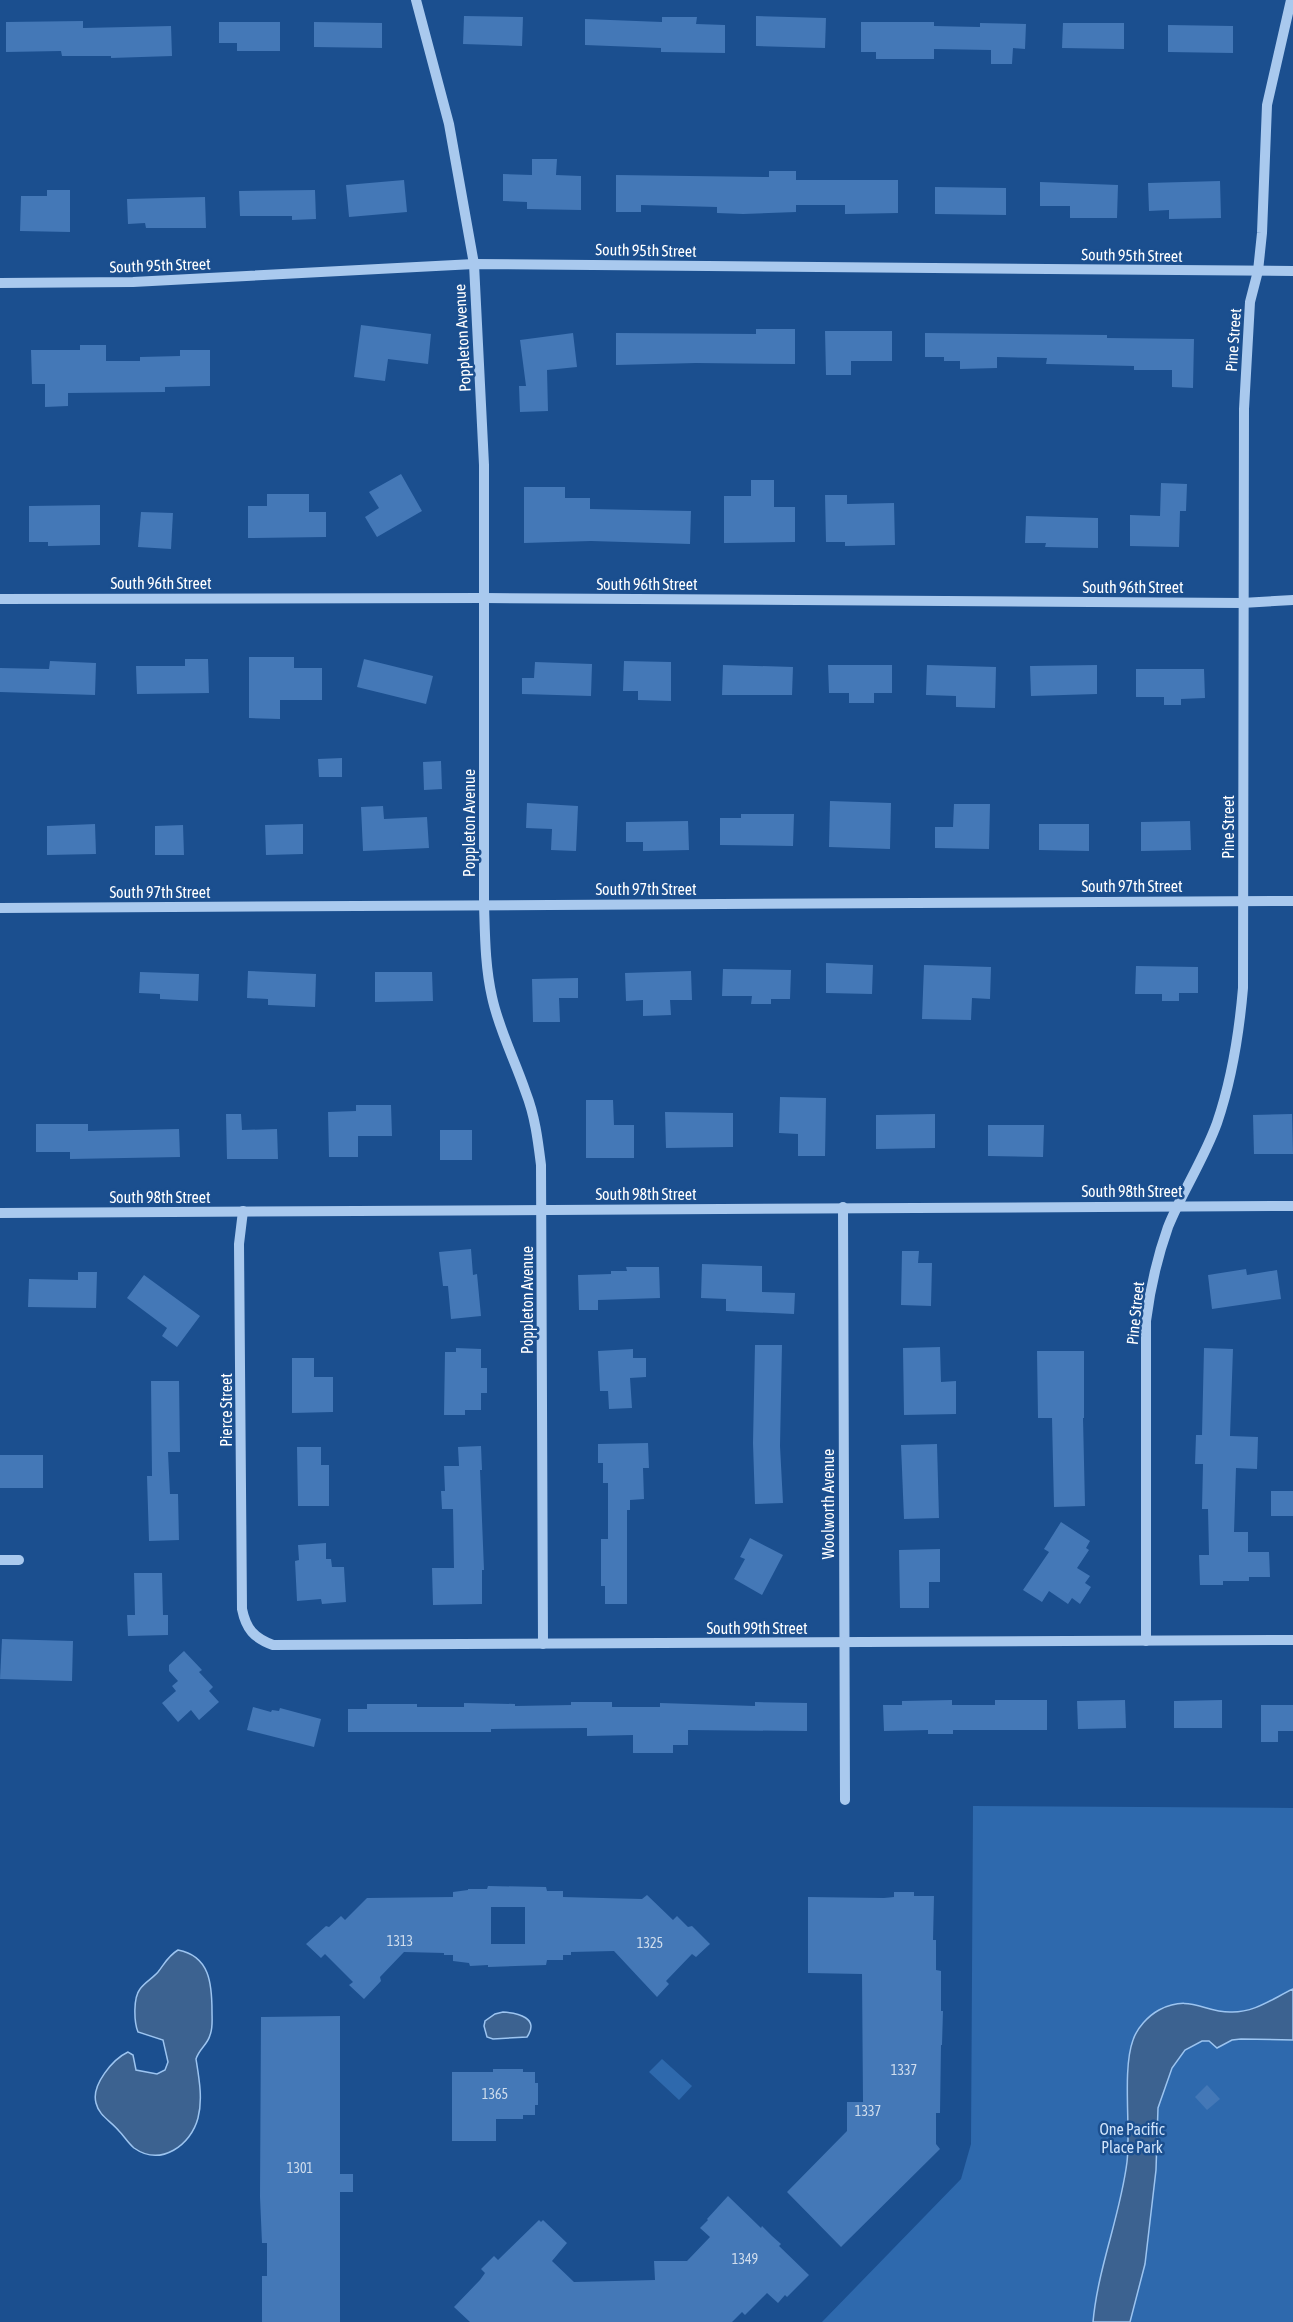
<svg xmlns="http://www.w3.org/2000/svg" width="1293" height="2322" viewBox="0 0 1293 2322" font-family="'Asap Condensed',sans-serif">
<style>
.green{fill:#2e69ad}
.water{fill:#3c6290;stroke:#9cc4f0;stroke-width:1.5}
.building{fill:#4478b7;fill-rule:evenodd}
.lines{fill:none;stroke-linecap:round;stroke-linejoin:round}
.minor{stroke:#a9c9ee;stroke-width:10}
.labels{text-anchor:middle;stroke-width:5;stroke-linejoin:round;paint-order:stroke}
.number-label{font-size:14px;fill:#d0dded}
.street-label{font-size:16px;fill:#fff;stroke:#1b4f8f}
.park-label{font-size:16px;fill:#cfe3fa;stroke:#1b4f8f}
</style>
<rect width="100%" height="100%" fill="#1b4f8f"/>
<g class="green">
<path d="M 973,1806 L 1293,1808 L 1293,2322 L 822,2322 L 961,2179 L 971,2144 Z"/>
<path d="M 662,2059 L 692,2086 L 679,2100 L 649,2072 Z"/>
</g>
<g class="water">
<path d="M 178,1950 C 210,1956 212,1984 212,2012 C 212,2020 213,2028 210,2035 C 208,2044 199,2049 196,2059 C 199,2078 203,2099 198,2118 C 191,2145 161,2167 134,2148 C 128,2143 124,2136 119,2131 C 111,2121 99,2116 96,2103 C 91,2085 113,2059 128,2052 L 133,2055 L 136,2070 L 157,2074 L 165,2070 L 168,2062 L 163,2040 L 138,2032 C 134,2022 133,1998 140,1989 C 145,1982 153,1978 158,1972 C 165,1963 168,1956 178,1950 Z"/>
<path d="M 1293,1989 L 1293,2040 L 1241,2039 L 1232,2040 L 1217,2048 L 1209,2041 L 1202,2041 L 1185,2050 L 1172,2068 L 1158,2108 L 1156,2170 L 1145,2264 L 1130,2322 L 1093,2322 C 1098,2267 1120,2217 1127,2162 C 1131,2128 1122,2070 1133,2040 C 1137,2028 1148,2016 1159,2010 C 1190,1994 1203,2012 1230,2012 C 1254,2013 1272,1999 1293,1989 Z"/>
<path d="M 503,2012 C 518,2013 540,2018 527,2037 L 493,2039 L 487,2037 L 484,2026 L 485,2021 L 495,2014 Z"/>
</g>
<g class="building">
<path d="M 464,16 L 523,17 L 522,46 L 463,44 Z"/>
<path d="M 756,16 L 826,18 L 825,48 L 756,46 Z"/>
<path d="M 662,17 L 697,17 L 696,24 L 725,25 L 725,53 L 661,52 L 661,48 L 585,45 L 585,19 L 662,22 Z"/>
<path d="M 83,21 L 83,28 L 171,26 L 172,56 L 111,58 L 111,56 L 62,56 L 61,51 L 6,52 L 6,22 Z"/>
<path d="M 219,22 L 280,22 L 280,51 L 237,51 L 237,43 L 219,43 Z"/>
<path d="M 314,22 L 382,23 L 382,48 L 314,47 Z"/>
<path d="M 861,22 L 934,22 L 934,26 L 980,27 L 980,23 L 1026,24 L 1025,49 L 1013,48 L 1012,64 L 991,64 L 991,50 L 934,49 L 934,59 L 876,59 L 876,52 L 861,52 Z"/>
<path d="M 1063,23 L 1124,23 L 1124,49 L 1062,48 Z"/>
<path d="M 1168,25 L 1233,26 L 1233,53 L 1168,52 Z"/>
<path d="M 532,159 L 557,159 L 556,175 L 581,176 L 581,210 L 527,209 L 527,202 L 503,201 L 503,174 L 532,175 Z"/>
<path d="M 769,171 L 796,171 L 796,180 L 898,180 L 898,213 L 845,214 L 845,205 L 796,205 L 796,212 L 743,214 L 717,213 L 717,207 L 641,205 L 641,212 L 616,212 L 616,175 L 769,177 Z"/>
<path d="M 404,180 L 407,212 L 349,217 L 346,185 Z"/>
<path d="M 1220,181 L 1221,218 L 1169,219 L 1169,210 L 1149,211 L 1148,183 Z"/>
<path d="M 1040,182 L 1118,185 L 1117,218 L 1070,218 L 1070,206 L 1040,206 Z"/>
<path d="M 935,187 L 1006,188 L 1006,215 L 935,214 Z"/>
<path d="M 47,190 L 70,190 L 70,232 L 20,231 L 21,196 L 47,196 Z"/>
<path d="M 315,190 L 316,219 L 292,220 L 292,216 L 240,216 L 239,191 Z"/>
<path d="M 205,197 L 206,228 L 146,228 L 145,223 L 128,224 L 127,199 Z"/>
<path d="M 361,325 L 431,334 L 428,364 L 388,359 L 385,381 L 354,377 Z"/>
<path d="M 756,329 L 795,329 L 795,364 L 696,363 L 616,365 L 616,333 L 756,334 Z"/>
<path d="M 825,331 L 892,331 L 892,361 L 851,361 L 851,375 L 826,375 Z"/>
<path d="M 573,333 L 577,367 L 547,370 L 548,411 L 520,412 L 519,386 L 526,386 L 520,340 Z"/>
<path d="M 925,333 L 1107,335 L 1107,338 L 1194,339 L 1193,388 L 1172,387 L 1172,370 L 1134,370 L 1134,366 L 1046,364 L 1047,358 L 997,357 L 997,368 L 960,369 L 960,361 L 944,361 L 944,357 L 925,357 Z"/>
<path d="M 80,345 L 106,345 L 106,361 L 140,361 L 140,357 L 180,356 L 180,350 L 210,350 L 210,386 L 165,387 L 165,392 L 68,393 L 68,406 L 45,407 L 45,384 L 32,384 L 31,350 L 80,350 Z"/>
<path d="M 401,474 L 422,511 L 377,537 L 365,517 L 379,508 L 369,492 Z"/>
<path d="M 751,480 L 774,480 L 774,507 L 795,507 L 795,542 L 724,543 L 724,496 L 751,496 Z"/>
<path d="M 1161,483 L 1187,484 L 1186,511 L 1180,511 L 1179,547 L 1130,546 L 1130,515 L 1160,516 Z"/>
<path d="M 524,487 L 565,487 L 565,498 L 590,498 L 590,509 L 691,511 L 690,544 L 591,541 L 524,543 Z"/>
<path d="M 267,494 L 309,494 L 309,512 L 326,512 L 326,537 L 248,538 L 248,506 L 267,506 Z"/>
<path d="M 825,495 L 847,495 L 847,504 L 894,503 L 895,545 L 845,546 L 845,542 L 826,542 Z"/>
<path d="M 100,505 L 100,545 L 48,546 L 48,542 L 29,542 L 29,506 Z"/>
<path d="M 141,512 L 173,513 L 171,549 L 138,547 Z"/>
<path d="M 1026,516 L 1098,518 L 1098,548 L 1045,547 L 1046,543 L 1025,543 Z"/>
<path d="M 249,657 L 294,657 L 294,668 L 322,668 L 322,700 L 280,700 L 280,719 L 249,718 Z"/>
<path d="M 185,659 L 208,659 L 209,693 L 137,694 L 136,666 L 185,666 Z"/>
<path d="M 364,659 L 433,676 L 426,704 L 357,687 Z"/>
<path d="M 50,661 L 96,663 L 95,695 L 0,692 L 0,668 L 49,669 Z"/>
<path d="M 624,661 L 671,662 L 671,701 L 638,700 L 638,691 L 623,691 Z"/>
<path d="M 535,662 L 592,664 L 591,696 L 522,694 L 522,678 L 534,678 Z"/>
<path d="M 723,665 L 793,667 L 792,695 L 722,695 Z"/>
<path d="M 828,665 L 892,665 L 892,693 L 874,693 L 874,703 L 849,703 L 849,693 L 829,693 Z"/>
<path d="M 927,665 L 996,667 L 995,708 L 956,707 L 956,696 L 926,695 Z"/>
<path d="M 1097,665 L 1097,694 L 1031,696 L 1030,666 Z"/>
<path d="M 1136,669 L 1204,669 L 1205,698 L 1181,699 L 1181,705 L 1164,705 L 1164,697 L 1136,697 Z"/>
<path d="M 342,758 L 342,777 L 319,777 L 318,759 Z"/>
<path d="M 441,761 L 442,789 L 424,790 L 423,762 Z"/>
<path d="M 830,801 L 891,803 L 890,849 L 829,847 Z"/>
<path d="M 527,803 L 578,806 L 576,851 L 551,850 L 552,829 L 526,828 Z"/>
<path d="M 954,804 L 990,804 L 989,849 L 935,848 L 935,827 L 953,827 Z"/>
<path d="M 383,806 L 384,819 L 427,817 L 429,848 L 363,851 L 361,807 Z"/>
<path d="M 741,814 L 794,814 L 793,846 L 720,845 L 720,818 L 741,818 Z"/>
<path d="M 688,821 L 689,850 L 643,851 L 643,842 L 626,842 L 626,822 Z"/>
<path d="M 1190,821 L 1191,850 L 1141,851 L 1141,822 Z"/>
<path d="M 95,824 L 96,854 L 47,855 L 47,826 Z"/>
<path d="M 303,824 L 303,854 L 266,855 L 265,825 Z"/>
<path d="M 1039,824 L 1089,824 L 1089,851 L 1039,850 Z"/>
<path d="M 183,825 L 184,855 L 155,855 L 155,826 Z"/>
<path d="M 826,963 L 873,965 L 872,994 L 826,993 Z"/>
<path d="M 924,965 L 991,967 L 990,999 L 972,998 L 971,1020 L 922,1019 Z"/>
<path d="M 1136,966 L 1198,967 L 1198,993 L 1179,993 L 1179,1001 L 1162,1001 L 1162,994 L 1135,994 Z"/>
<path d="M 723,969 L 791,970 L 790,999 L 771,999 L 771,1004 L 751,1004 L 752,996 L 722,996 Z"/>
<path d="M 248,971 L 316,974 L 315,1007 L 268,1005 L 268,999 L 247,998 Z"/>
<path d="M 691,971 L 692,1000 L 670,1000 L 671,1015 L 643,1016 L 643,1000 L 626,1001 L 625,973 Z"/>
<path d="M 140,972 L 199,974 L 198,1001 L 160,999 L 160,994 L 139,993 Z"/>
<path d="M 375,972 L 432,972 L 433,1001 L 375,1002 Z"/>
<path d="M 578,978 L 578,998 L 559,998 L 560,1022 L 533,1022 L 532,979 Z"/>
<path d="M 780,1097 L 826,1098 L 825,1156 L 798,1156 L 798,1134 L 779,1133 Z"/>
<path d="M 586,1100 L 613,1100 L 614,1125 L 634,1125 L 634,1158 L 586,1158 Z"/>
<path d="M 356,1105 L 391,1105 L 392,1136 L 358,1136 L 358,1157 L 329,1157 L 328,1112 L 356,1111 Z"/>
<path d="M 665,1112 L 733,1113 L 733,1147 L 666,1148 Z"/>
<path d="M 226,1114 L 241,1114 L 242,1130 L 277,1129 L 278,1159 L 227,1159 Z"/>
<path d="M 935,1114 L 935,1148 L 876,1149 L 876,1115 Z"/>
<path d="M 1292,1114 L 1293,1154 L 1254,1154 L 1253,1115 Z"/>
<path d="M 36,1124 L 88,1124 L 88,1131 L 179,1129 L 180,1157 L 70,1159 L 70,1152 L 36,1152 Z"/>
<path d="M 988,1125 L 1044,1125 L 1043,1157 L 988,1156 Z"/>
<rect x="440" y="1130" width="32" height="30"/>
<path d="M 471,1249 L 473,1275 L 477,1274 L 481,1316 L 451,1319 L 448,1286 L 443,1286 L 439,1252 Z"/>
<path d="M 902,1251 L 919,1251 L 918,1263 L 932,1263 L 931,1306 L 901,1305 Z"/>
<path d="M 702,1264 L 762,1266 L 762,1292 L 795,1293 L 794,1314 L 726,1311 L 726,1299 L 701,1298 Z"/>
<path d="M 626,1267 L 659,1267 L 660,1298 L 598,1300 L 598,1310 L 579,1310 L 578,1275 L 611,1274 L 611,1271 L 627,1271 Z"/>
<path d="M 1246,1269 L 1247,1275 L 1277,1270 L 1281,1299 L 1212,1309 L 1208,1275 Z"/>
<path d="M 78,1272 L 97,1272 L 96,1308 L 28,1307 L 29,1279 L 78,1280 Z"/>
<path d="M 144,1275 L 200,1316 L 177,1347 L 162,1336 L 167,1328 L 127,1298 Z"/>
<path d="M 755,1345 L 782,1345 L 780,1446 L 783,1503 L 755,1504 L 753,1443 Z"/>
<path d="M 940,1347 L 941,1382 L 956,1381 L 956,1414 L 904,1415 L 903,1348 Z"/>
<path d="M 456,1348 L 481,1349 L 481,1368 L 487,1368 L 487,1393 L 481,1393 L 481,1410 L 465,1410 L 465,1415 L 444,1415 L 445,1352 L 456,1352 Z"/>
<path d="M 1204,1348 L 1233,1349 L 1230,1436 L 1258,1437 L 1257,1469 L 1236,1468 L 1234,1532 L 1248,1532 L 1248,1552 L 1269,1552 L 1270,1577 L 1249,1577 L 1249,1581 L 1223,1581 L 1223,1585 L 1200,1585 L 1199,1555 L 1209,1555 L 1208,1509 L 1202,1509 L 1203,1464 L 1195,1464 L 1196,1435 L 1202,1435 Z"/>
<path d="M 633,1349 L 633,1358 L 646,1358 L 646,1377 L 630,1378 L 632,1408 L 609,1409 L 608,1391 L 600,1391 L 598,1351 Z"/>
<path d="M 1037,1351 L 1084,1351 L 1084,1418 L 1083,1418 L 1085,1506 L 1054,1507 L 1052,1418 L 1038,1418 Z"/>
<path d="M 292,1358 L 314,1358 L 314,1377 L 333,1377 L 333,1412 L 292,1413 Z"/>
<path d="M 151,1381 L 179,1381 L 180,1452 L 168,1452 L 170,1494 L 178,1494 L 179,1540 L 149,1541 L 147,1476 L 152,1476 Z"/>
<path d="M 648,1443 L 649,1468 L 643,1468 L 644,1499 L 630,1500 L 630,1510 L 627,1510 L 627,1604 L 605,1604 L 605,1586 L 601,1586 L 601,1539 L 608,1539 L 608,1483 L 603,1483 L 603,1463 L 598,1463 L 598,1444 Z"/>
<path d="M 937,1444 L 939,1518 L 904,1519 L 901,1445 Z"/>
<path d="M 481,1446 L 482,1470 L 480,1470 L 484,1570 L 482,1570 L 482,1604 L 433,1605 L 432,1568 L 454,1568 L 453,1509 L 442,1509 L 441,1491 L 445,1491 L 444,1466 L 459,1466 L 458,1447 Z"/>
<path d="M 297,1447 L 321,1447 L 321,1465 L 329,1465 L 329,1506 L 298,1506 Z"/>
<rect x="0" y="1455" width="43" height="33"/>
<rect x="1271" y="1491" width="22" height="25"/>
<path d="M 1061,1522 L 1090,1541 L 1086,1548 L 1089,1550 L 1077,1568 L 1090,1576 L 1085,1583 L 1091,1587 L 1080,1604 L 1072,1598 L 1068,1604 L 1049,1591 L 1042,1602 L 1023,1590 L 1049,1552 L 1044,1549 Z"/>
<path d="M 750,1538 L 783,1555 L 762,1595 L 734,1579 L 745,1559 L 740,1557 Z"/>
<path d="M 326,1543 L 326,1559 L 331,1559 L 332,1567 L 344,1567 L 346,1602 L 322,1604 L 321,1599 L 297,1601 L 295,1561 L 299,1560 L 298,1545 Z"/>
<path d="M 940,1549 L 940,1582 L 929,1582 L 929,1608 L 900,1608 L 899,1550 Z"/>
<path d="M 134,1573 L 162,1573 L 163,1615 L 168,1615 L 168,1635 L 128,1636 L 127,1615 L 135,1615 Z"/>
<path d="M 2,1639 L 73,1641 L 72,1681 L 0,1679 Z"/>
<path d="M 184,1651 L 202,1670 L 199,1672 L 213,1687 L 209,1691 L 219,1702 L 199,1720 L 191,1710 L 178,1722 L 162,1703 L 176,1691 L 172,1686 L 178,1681 L 169,1671 L 169,1665 Z"/>
<path d="M 952,1700 L 952,1705 L 995,1705 L 995,1700 L 1047,1700 L 1047,1730 L 953,1730 L 953,1734 L 928,1734 L 928,1730 L 884,1731 L 883,1705 L 902,1705 L 902,1701 Z"/>
<path d="M 1125,1700 L 1126,1728 L 1078,1729 L 1077,1701 Z"/>
<path d="M 1222,1700 L 1222,1728 L 1174,1728 L 1174,1701 Z"/>
<path d="M 571,1702 L 612,1702 L 612,1707 L 660,1707 L 660,1703 L 755,1706 L 755,1702 L 807,1703 L 807,1731 L 688,1730 L 688,1745 L 673,1745 L 673,1753 L 633,1753 L 633,1735 L 587,1736 L 587,1728 L 491,1729 L 491,1732 L 348,1732 L 348,1709 L 367,1709 L 367,1704 L 417,1704 L 417,1707 L 464,1707 L 464,1703 L 515,1704 L 515,1706 L 571,1705 Z"/>
<path d="M 1261,1705 L 1293,1705 L 1293,1731 L 1278,1731 L 1278,1742 L 1261,1742 Z"/>
<path d="M 253,1707 L 271,1712 L 272,1710 L 279,1711 L 280,1708 L 321,1719 L 314,1747 L 247,1730 Z"/>
<path d="M 488,1886 L 546,1887 L 547,1891 L 563,1891 L 563,1897 L 642,1899 L 647,1895 L 673,1920 L 677,1916 L 688,1927 L 692,1926 L 710,1944 L 696,1957 L 692,1954 L 666,1981 L 669,1984 L 657,1997 L 614,1951 L 571,1952 L 571,1955 L 563,1955 L 563,1960 L 547,1960 L 546,1965 L 488,1967 L 488,1965 L 470,1966 L 469,1963 L 453,1961 L 453,1955 L 444,1955 L 444,1953 L 404,1952 L 380,1977 L 381,1981 L 364,1999 L 349,1985 L 353,1982 L 325,1954 L 321,1958 L 306,1944 L 326,1926 L 329,1927 L 341,1916 L 345,1920 L 367,1898 L 453,1897 L 453,1892 L 468,1890 L 468,1889 L 487,1889 ZM 491,1907 L 525,1907 L 525,1944 L 491,1944 Z"/>
<path d="M 894,1892 L 914,1892 L 914,1896 L 934,1896 L 933,1940 L 936,1940 L 936,1970 L 941,1971 L 941,2011 L 943,2011 L 942,2045 L 941,2045 L 940,2113 L 936,2113 L 936,2144 L 940,2149 L 841,2247 L 787,2192 L 847,2131 L 847,2102 L 863,2102 L 862,1974 L 808,1973 L 808,1897 L 884,1898 L 894,1897 Z"/>
<path d="M 340,2016 L 340,2174 L 353,2174 L 353,2192 L 340,2192 L 340,2322 L 262,2322 L 262,2276 L 267,2276 L 267,2243 L 262,2243 L 260,2197 L 261,2017 Z"/>
<path d="M 493,2069 L 523,2069 L 523,2072 L 535,2072 L 535,2083 L 538,2083 L 538,2105 L 535,2105 L 535,2115 L 523,2115 L 523,2119 L 496,2119 L 496,2141 L 452,2141 L 452,2072 L 493,2072 Z"/>
<path d="M 1207,2085 L 1220,2099 L 1207,2110 L 1195,2097 Z"/>
<path d="M 728,2196 L 761,2228 L 762,2226 L 772,2236 L 781,2244 L 779,2246 L 809,2275 L 787,2297 L 785,2295 L 778,2303 L 767,2293 L 745,2315 L 742,2312 L 732,2322 L 470,2322 L 454,2307 L 480,2280 L 485,2273 L 481,2269 L 494,2256 L 498,2260 L 539,2220 L 541,2222 L 543,2220 L 567,2243 L 552,2261 L 574,2282 L 655,2280 L 654,2261 L 687,2261 L 710,2237 L 700,2228 L 708,2220 L 707,2219 Z"/>
</g>
<g class="lines">
<g class="minor">
<path d="M 416,0 L 449,124 L 474,264 L 484,465 L 484,904 C 485,935 485,966 492,997 C 499,1030 515,1060 526,1093 C 535,1116 538,1141 541,1165 L 543,1644"/>
<path d="M 0,283 L 133,282 L 474,264 L 1293,271"/>
<path d="M 0,599 L 484,598 L 1242,603 L 1293,600"/>
<path d="M 0,908 L 1293,901"/>
<path d="M 843,1207 L 845,1800"/>
<path d="M 243,1211 L 239,1244 L 242,1609 C 246,1629 254,1638 273,1645 L 1293,1640"/>
<path d="M 0,1213 L 1293,1206"/>
<path d="M 0,1560 L 19,1560"/>
<path d="M 1146,1641 L 1146,1321 C 1150,1289 1157,1258 1168,1227 C 1182,1192 1204,1159 1217,1123 C 1232,1079 1239,1035 1243,988 L 1244,409 L 1250,302 L 1258,271 L 1262,233 L 1267,105 L 1291,0"/>
</g>
</g>
<g class="labels">
<g class="number-label">
<text x="400" y="1946">1313</text>
<text x="650" y="1948">1325</text>
<text x="904" y="2075">1337</text>
<text x="495" y="2099">1365</text>
<text x="868" y="2116">1337</text>
<text x="300" y="2173">1301</text>
<text x="745" y="2264">1349</text>
</g>
<g class="street-label">
<text transform="translate(646 250) rotate(1)" y="6">South 95th Street</text>
<text transform="translate(1132 255) rotate(1)" y="6">South 95th Street</text>
<text transform="translate(160 265) rotate(-2)" y="6">South 95th Street</text>
<text transform="translate(462 338) rotate(-93)" y="6">Poppleton Avenue</text>
<text transform="translate(1233 340) rotate(-86)" y="6">Pine Street</text>
<text x="161" y="589">South 96th Street</text>
<text x="647" y="590">South 96th Street</text>
<text x="1133" y="593">South 96th Street</text>
<text transform="translate(469 823) rotate(-90)" y="6">Poppleton Avenue</text>
<text transform="translate(1228 827) rotate(-90)" y="6">Pine Street</text>
<text x="1132" y="892">South 97th Street</text>
<text x="646" y="895">South 97th Street</text>
<text x="160" y="898">South 97th Street</text>
<text x="1132" y="1197">South 98th Street</text>
<text x="646" y="1200">South 98th Street</text>
<text x="160" y="1203">South 98th Street</text>
<text transform="translate(527 1300) rotate(-90)" y="6">Poppleton Avenue</text>
<text transform="translate(1135 1313) rotate(-84)" y="6">Pine Street</text>
<text transform="translate(226 1410) rotate(-90)" y="6">Pierce Street</text>
<text transform="translate(828 1504) rotate(-90)" y="6">Woolworth Avenue</text>
<text x="757" y="1634">South 99th Street</text>
</g>
<g class="park-label">
<text x="1132" y="2135">One Pacific<tspan x="1132" dy="18">Place Park</tspan></text>
</g>
</g>
</svg>
